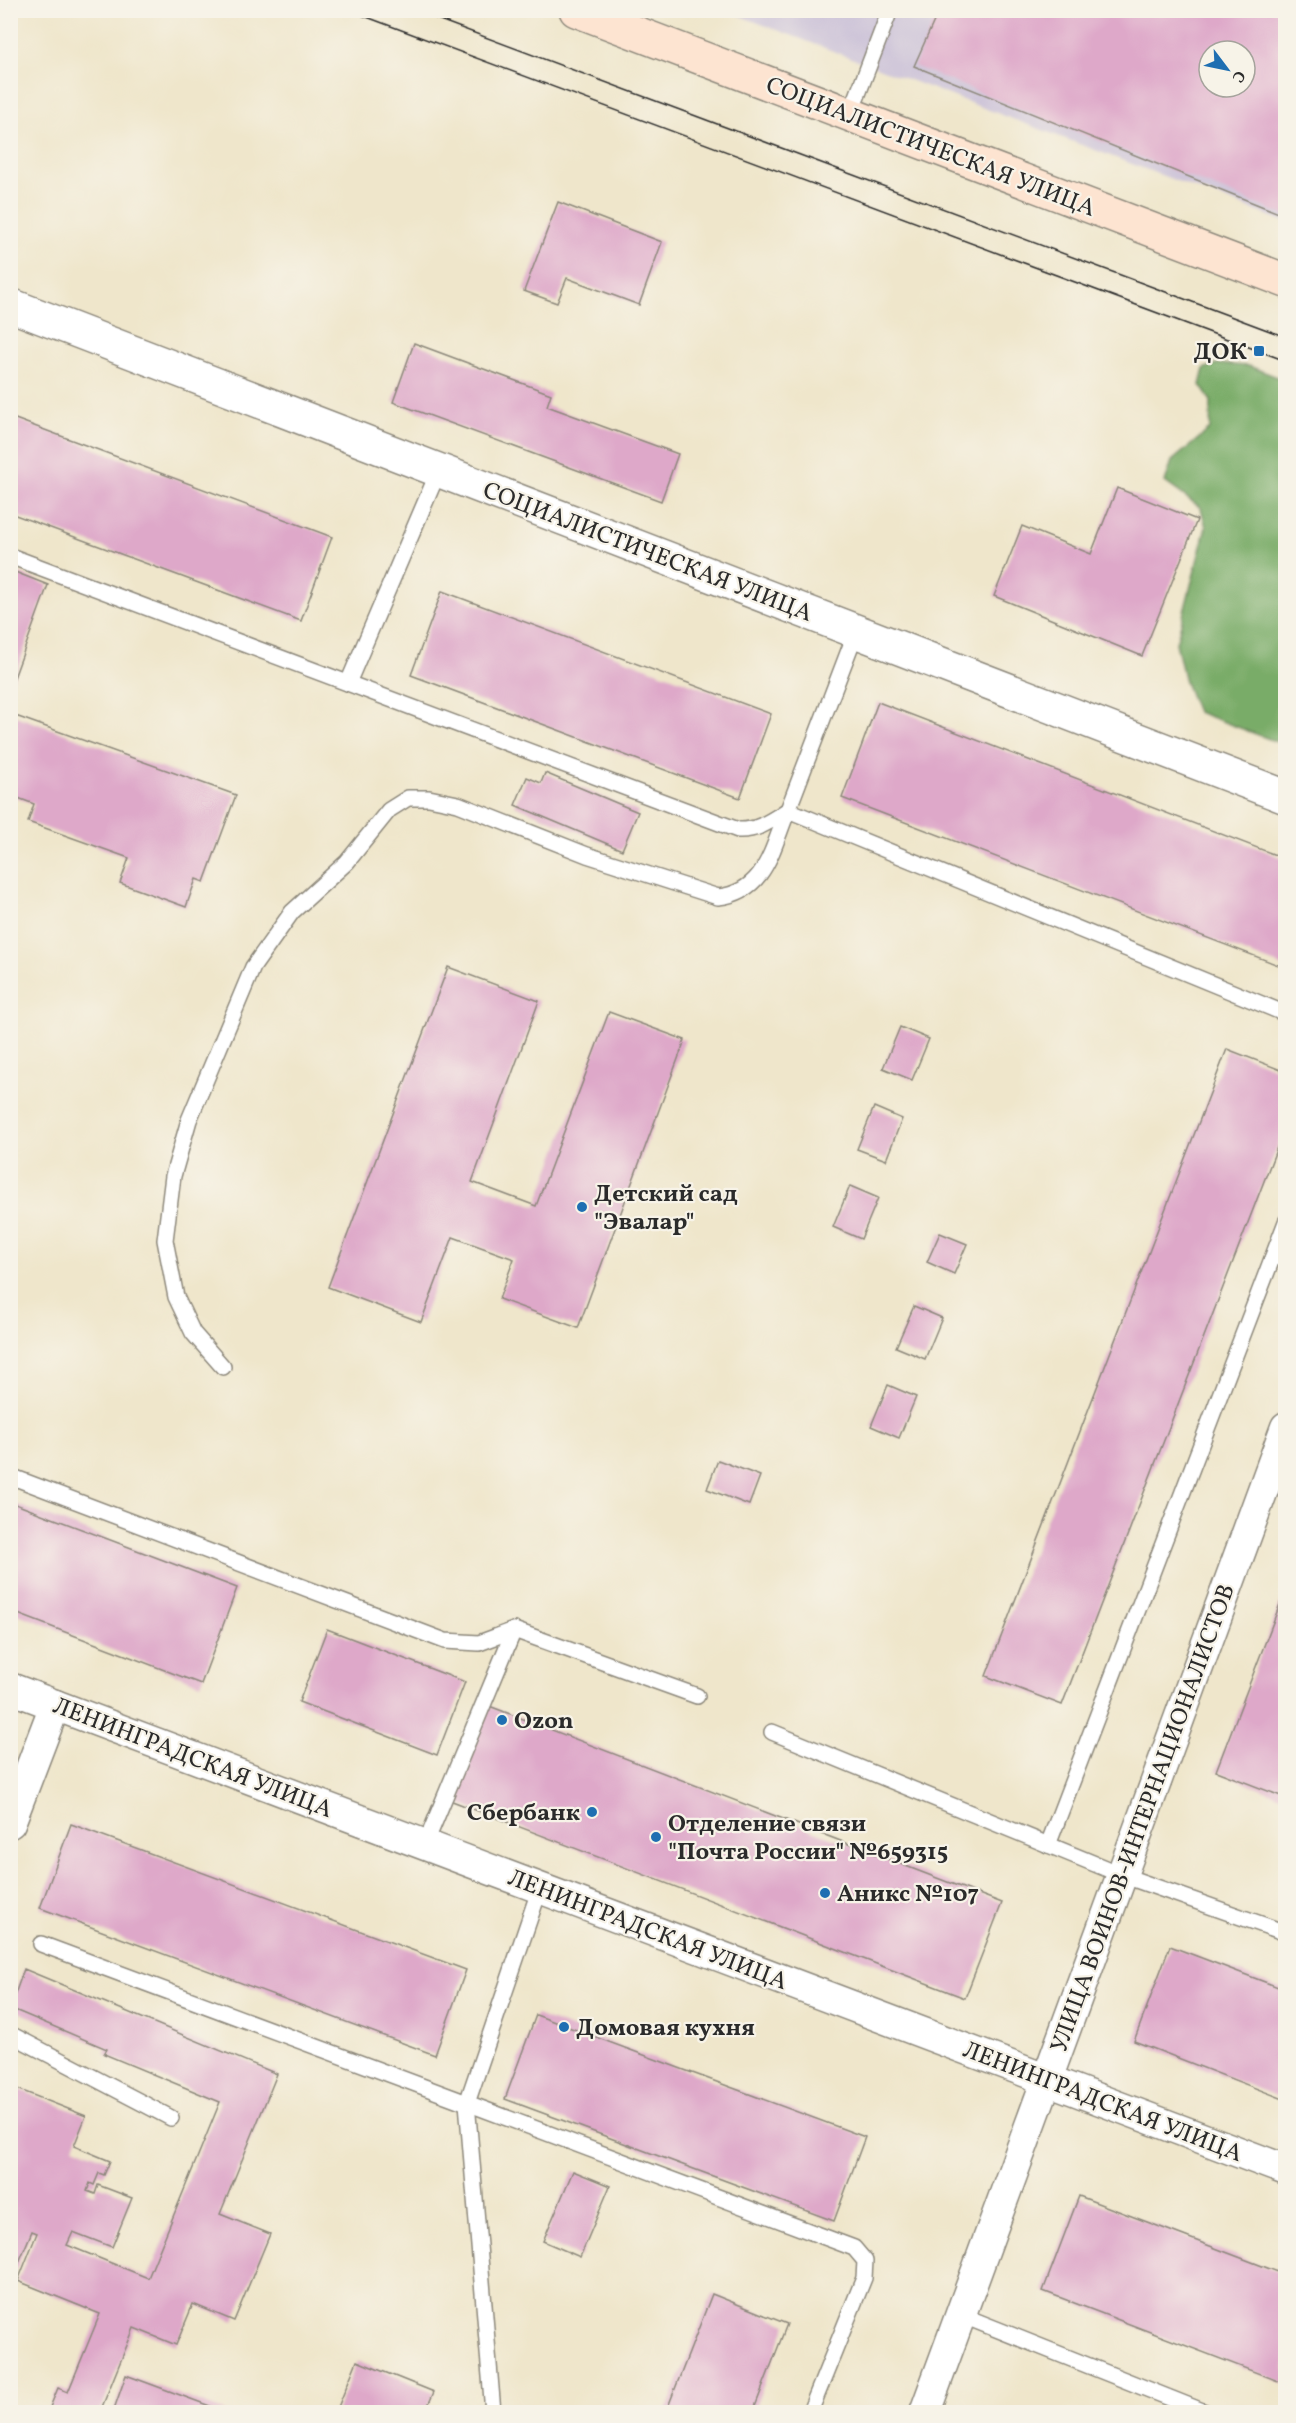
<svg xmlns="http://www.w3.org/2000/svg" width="1296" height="2423" viewBox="0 0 1296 2423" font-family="Vollkorn,serif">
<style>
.industrial{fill:#c9bfd7;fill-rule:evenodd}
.forest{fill:#79ac67;stroke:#526c49;stroke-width:1.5}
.building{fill:#dea8c9;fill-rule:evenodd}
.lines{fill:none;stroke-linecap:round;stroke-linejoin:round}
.service-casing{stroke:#8d887b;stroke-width:18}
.minor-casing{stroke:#8d887b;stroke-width:33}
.tertiary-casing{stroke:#8d887b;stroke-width:36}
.secondary-casing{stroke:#8d887b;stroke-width:36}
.service{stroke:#fff;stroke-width:15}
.minor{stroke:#fff;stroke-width:30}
.tertiary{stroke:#fff;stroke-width:33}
.secondary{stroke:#fde4d1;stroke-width:33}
.tram{stroke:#2b2b2b;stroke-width:1.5}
.poi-dot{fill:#1f6fb2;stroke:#f7f3e8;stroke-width:2}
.labels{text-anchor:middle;stroke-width:4.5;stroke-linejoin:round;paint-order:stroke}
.street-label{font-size:24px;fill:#2b2b2b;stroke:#f7f3e8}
.poi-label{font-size:24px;font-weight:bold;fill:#2b2b2b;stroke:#f7f3e8;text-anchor:start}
</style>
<rect width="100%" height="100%" fill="#f7f3e8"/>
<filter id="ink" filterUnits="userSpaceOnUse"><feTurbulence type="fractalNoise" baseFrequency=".0167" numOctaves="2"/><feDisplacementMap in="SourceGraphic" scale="12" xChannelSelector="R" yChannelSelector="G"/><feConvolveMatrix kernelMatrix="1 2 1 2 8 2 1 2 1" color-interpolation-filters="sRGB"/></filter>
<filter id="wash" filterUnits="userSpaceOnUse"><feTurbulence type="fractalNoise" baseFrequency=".008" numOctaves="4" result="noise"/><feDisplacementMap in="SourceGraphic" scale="24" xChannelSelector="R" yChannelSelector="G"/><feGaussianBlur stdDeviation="1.35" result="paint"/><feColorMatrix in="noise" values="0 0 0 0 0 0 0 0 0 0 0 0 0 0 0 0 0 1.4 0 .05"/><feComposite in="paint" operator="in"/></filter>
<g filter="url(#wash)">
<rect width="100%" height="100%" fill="#efe6cb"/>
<path class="industrial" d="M 727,11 L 1285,11 L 1285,222 ZM 1209,51 L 1245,51 L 1245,87 L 1209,87 Z"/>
<path class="forest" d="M 1217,364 L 1249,366 L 1285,380 L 1285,745 L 1197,712 L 1185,682 L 1176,643 L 1206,527 L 1201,508 L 1165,482 L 1172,461 L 1210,429 L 1211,401 L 1200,385 L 1204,369 Z"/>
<g id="blocks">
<g class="building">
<path d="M 939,10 L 1286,10 L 1286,216 L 914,66 ZM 1209,51 L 1245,51 L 1245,87 L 1209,87 Z"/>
<path d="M 558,202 L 662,242 L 639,305 L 567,278 L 557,303 L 524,291 Z"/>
<path d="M 414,343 L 551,394 L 547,406 L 678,454 L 661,501 L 393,402 Z"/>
<path d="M 10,417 L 332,537 L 301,621 L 10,513 Z"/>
<path d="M 1117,488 L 1197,520 L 1142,656 L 994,596 L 1022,526 L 1091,554 Z"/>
<path d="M 10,570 L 48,585 L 11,686 L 10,686 Z"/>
<path d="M 442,591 L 771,714 L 740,798 L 411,675 Z"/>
<path d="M 878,702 L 1286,859 L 1286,968 L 842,798 Z"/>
<path d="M 10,714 L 236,795 L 204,882 L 196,879 L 186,907 L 120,883 L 129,858 L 28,822 L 34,804 L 10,795 Z"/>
<path d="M 545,773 L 638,812 L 622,850 L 515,805 L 527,777 L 541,783 Z"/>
<path d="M 448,967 L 539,1001 L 472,1182 L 536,1206 L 609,1012 L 685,1040 L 578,1328 L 499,1299 L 514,1259 L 453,1237 L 421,1322 L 328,1287 Z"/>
<path d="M 900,1027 L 929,1039 L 912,1080 L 883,1068 Z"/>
<path d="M 1227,1049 L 1286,1072 L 1286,1124 L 1062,1705 L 986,1676 Z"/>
<path d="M 874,1107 L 902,1119 L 886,1160 L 857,1149 Z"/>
<path d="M 850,1186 L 878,1198 L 861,1239 L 833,1227 Z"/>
<path d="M 940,1233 L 967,1244 L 954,1274 L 927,1262 Z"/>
<path d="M 914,1306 L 942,1318 L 925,1359 L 896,1347 Z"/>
<path d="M 888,1385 L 916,1397 L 899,1438 L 871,1426 Z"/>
<path d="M 718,1460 L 760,1476 L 749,1505 L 707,1489 Z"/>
<path d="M 10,1502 L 237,1588 L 201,1684 L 10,1611 Z"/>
<path d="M 1285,1591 L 1286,1591 L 1286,1798 L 1216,1771 Z"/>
<path d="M 327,1629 L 465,1682 L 437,1755 L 299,1702 Z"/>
<path d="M 484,1704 L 1002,1903 L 965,1998 L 447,1799 Z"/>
<path d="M 71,1824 L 466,1970 L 435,2055 L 40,1908 Z"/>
<path d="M 1170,1946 L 1286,1990 L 1286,2100 L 1134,2041 Z"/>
<path d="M 24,1969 L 277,2074 L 220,2214 L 270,2234 L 234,2321 L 193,2304 L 176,2345 L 134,2328 L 100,2412 L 48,2412 L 58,2388 L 68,2392 L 100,2314 L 18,2281 L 37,2233 L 32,2231 L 10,2284 L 10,2086 L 86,2116 L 74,2146 L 110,2161 L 104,2175 L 99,2173 L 94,2185 L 90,2183 L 87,2191 L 95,2194 L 98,2185 L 132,2198 L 112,2247 L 73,2232 L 67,2245 L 148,2278 L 220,2102 L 104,2054 L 107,2049 L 10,2008 Z"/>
<path d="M 536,2015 L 865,2137 L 834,2221 L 505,2099 Z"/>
<path d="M 573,2171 L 610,2186 L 580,2257 L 543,2241 Z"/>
<path d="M 1079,2196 L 1286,2275 L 1286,2384 L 1043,2291 Z"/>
<path d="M 712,2294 L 787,2324 L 753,2412 L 666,2412 Z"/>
<path d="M 357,2361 L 434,2392 L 425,2412 L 336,2412 Z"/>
<path d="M 126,2375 L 226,2412 L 113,2412 Z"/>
</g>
</g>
</g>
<g filter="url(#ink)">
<use href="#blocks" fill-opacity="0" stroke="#8d887b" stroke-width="1.5"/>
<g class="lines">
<defs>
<g id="service">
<path d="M 850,115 L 890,10"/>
<path d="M 10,556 L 738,830 C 758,831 772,820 788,810"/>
<path d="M 856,632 L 788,810 L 1286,1014"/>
<path d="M 348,683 L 439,470"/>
<path d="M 223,1367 L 193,1333 L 176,1297 L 165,1240 L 173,1176 L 189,1120 L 253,967 L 292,912 L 347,862 L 389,810 L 408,798 L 429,798 L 458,804 L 587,855 L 718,897 C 766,892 772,848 788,810"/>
<path d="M 10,1476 L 445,1641 L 479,1643 L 514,1630 L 697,1696"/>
<path d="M 772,1732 L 1122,1875 L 1286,1933"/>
<path d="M 425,1845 L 514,1630"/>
<path d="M 1048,1845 L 1286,1222"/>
<path d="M 540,1888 L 467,2103 L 854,2248 L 865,2261 L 864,2278 L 810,2412"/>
<path d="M 41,1944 L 467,2103 L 493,2412"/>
<path d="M 10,2034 L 171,2118"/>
<path d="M 961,2315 L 1205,2412"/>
</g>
<g id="minor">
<path d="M 10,1688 L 1286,2170"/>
<path d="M 10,1823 L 55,1705"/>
<path d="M 925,2412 L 1286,1427"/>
</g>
<path id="tertiary" d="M 10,305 L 1286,797"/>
<path id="secondary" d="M 576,10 L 1286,281"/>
</defs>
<use href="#service" class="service-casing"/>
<use href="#minor" class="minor-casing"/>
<use href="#tertiary" class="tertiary-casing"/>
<use href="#secondary" class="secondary-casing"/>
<use href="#service" class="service"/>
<use href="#minor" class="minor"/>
<use href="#tertiary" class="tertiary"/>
<use href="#secondary" class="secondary"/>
<g class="tram">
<path d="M 348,10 L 1286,361"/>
<path d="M 413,10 L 1286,337"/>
</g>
</g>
</g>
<g class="poi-dot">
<rect x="1253" y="345" width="12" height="12" rx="3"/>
<circle cx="582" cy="1207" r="6"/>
<circle cx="502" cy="1720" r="6"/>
<circle cx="592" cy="1812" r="6"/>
<circle cx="656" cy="1837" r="6"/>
<circle cx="825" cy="1893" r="6"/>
<circle cx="564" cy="2027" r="6"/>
</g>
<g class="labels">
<g class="street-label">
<text transform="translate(931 146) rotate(21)" y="8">СОЦИАЛИСТИЧЕСКАЯ УЛИЦА</text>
<text transform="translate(648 551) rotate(21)" y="8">СОЦИАЛИСТИЧЕСКАЯ УЛИЦА</text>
<text transform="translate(193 1757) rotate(21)" y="8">ЛЕНИНГРАДСКАЯ УЛИЦА</text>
<text transform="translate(1142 1818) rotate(-70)" y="8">УЛИЦА ВОИНОВ-ИНТЕРНАЦИОНАЛИСТОВ</text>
<text transform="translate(648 1929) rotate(21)" y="8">ЛЕНИНГРАДСКАЯ УЛИЦА</text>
<text transform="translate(1103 2101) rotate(21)" y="8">ЛЕНИНГРАДСКАЯ УЛИЦА</text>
</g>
<g class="poi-label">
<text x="1247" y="359" text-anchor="end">ДОК</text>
<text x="594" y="1201">Детский сад<tspan x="594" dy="28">"Эвалар"</tspan></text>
<text x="514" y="1728">Ozon</text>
<text x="580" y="1820" text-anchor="end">Сбербанк</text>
<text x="668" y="1831">Отделение связи<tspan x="668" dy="28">"Почта России" №659315</tspan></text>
<text x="837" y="1901">Аникс №107</text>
<text x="576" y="2035">Домовая кухня</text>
</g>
</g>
<rect width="1296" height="2423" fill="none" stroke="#f7f3e8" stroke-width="36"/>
<g transform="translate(1227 69) rotate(122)"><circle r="28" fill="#f7f3e8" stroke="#a5a39c" stroke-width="1.5"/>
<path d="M0-4.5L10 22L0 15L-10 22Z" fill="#1f6fb2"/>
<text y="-9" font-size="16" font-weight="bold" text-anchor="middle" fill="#2b2b2b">С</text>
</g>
</svg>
